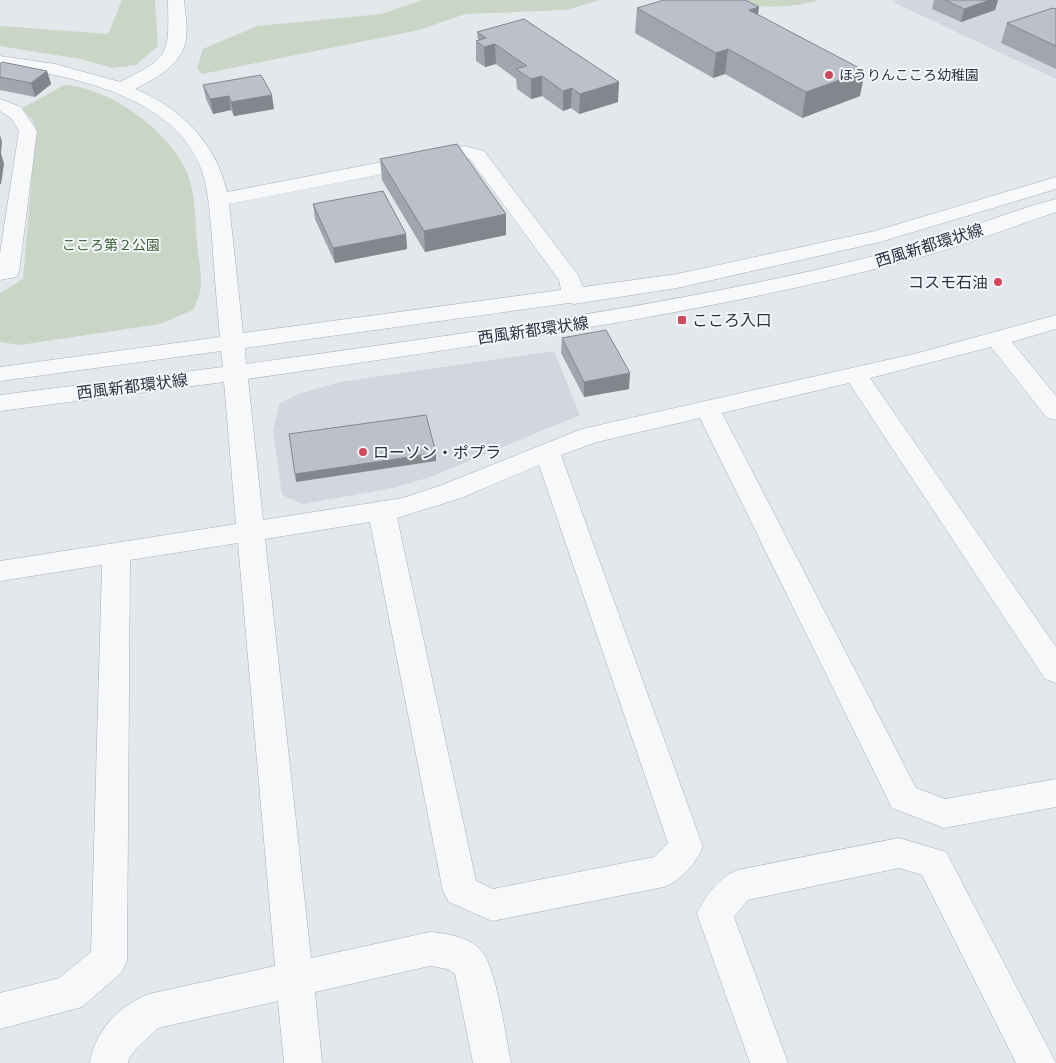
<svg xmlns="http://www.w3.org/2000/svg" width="1056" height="1063" viewBox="0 0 1056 1063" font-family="'Space Grotesk','Noto Sans JP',sans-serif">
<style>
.built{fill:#d2d6de}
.green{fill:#c9d6c5}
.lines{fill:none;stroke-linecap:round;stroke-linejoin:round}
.minor-casing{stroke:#a9aeb7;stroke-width:1}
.minor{fill:#f7f8fa;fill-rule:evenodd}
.wall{fill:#a1a5ae}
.shaded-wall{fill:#83868d}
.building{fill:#bbc0ca;stroke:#83868d}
.poi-dot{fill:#d1495b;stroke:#f4f6f9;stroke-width:2}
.labels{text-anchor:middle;stroke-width:4;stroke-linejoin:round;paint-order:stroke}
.far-poi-label{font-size:14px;fill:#2b3445;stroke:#f4f6f9;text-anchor:start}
.far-park-label{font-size:14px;fill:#3f6138;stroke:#f4f6f9}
.street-label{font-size:16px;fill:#2b3445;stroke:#f4f6f9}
.poi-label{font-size:16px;fill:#2b3445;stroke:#f4f6f9;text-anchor:start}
</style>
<rect width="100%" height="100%" fill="#e4e7ec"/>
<g class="built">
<path d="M 898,0 L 1056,0 L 1056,79 L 893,2 Z"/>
<path d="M 554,351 L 580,415 L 430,477 L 393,488 L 303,504 L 282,495 L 273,430 L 279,404 L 298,394 L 340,382 Z"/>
</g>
<g class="green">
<path d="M 122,0 L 155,0 L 158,46 L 136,65 L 112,68 L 81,59 L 0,46 L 0,26 L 108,34 Z"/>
<path d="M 422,0 L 600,0 L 566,10 L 465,14 L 419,30 L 202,74 L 197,68 L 203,49 L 257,26 L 382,14 Z"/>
<path d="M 707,0 L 818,0 C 785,11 741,6 707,0 Z"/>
<path d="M 64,85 C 110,87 172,133 188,175 C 196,196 195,221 197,243 C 198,258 203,277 200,292 C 199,298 195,304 193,310 L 160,324 L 20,345 L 0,342 L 0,293 L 23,279 L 36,128 L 31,118 L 21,109 Z"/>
</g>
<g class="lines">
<defs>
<g id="minor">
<path d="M 168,0 L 184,0 C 185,13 188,26 186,39 C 183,64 155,79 135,89 C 181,108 216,143 227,192 L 465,146 L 484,151 L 578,275 L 583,287 L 677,274 L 875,231 L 1056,177 L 1056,189 L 880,242 L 677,288 L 574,304 L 569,303 L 245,348 L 246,364 C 466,333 686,305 902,249 C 954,236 1004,212 1056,199 L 1056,212 C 1009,228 962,246 914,259 C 696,317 471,346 248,379 L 263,520 L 403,498 L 442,485 L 582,429 L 918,353 L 1056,315 L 1056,329 L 1012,342 L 1056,396 L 1056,420 L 1047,418 L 991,347 L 870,378 L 1056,647 L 1056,683 L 1045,679 L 849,383 L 722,413 L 916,788 L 945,799 L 1056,779 L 1056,807 L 944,828 L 892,808 L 700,418 L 597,442 L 561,455 L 703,847 C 695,864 682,880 664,887 L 492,921 L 449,902 L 443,891 L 370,522 L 265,539 L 311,958 L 430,932 C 446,933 468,937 480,949 C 496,964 506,1039 511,1063 L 473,1063 L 455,974 L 448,969 L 430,966 L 315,992 L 322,1063 L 284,1063 L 278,1001 L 158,1028 L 137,1048 L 129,1058 L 128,1063 L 90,1063 C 94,1031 120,1005 149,994 L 275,966 L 238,543 L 130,560 L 127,960 L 122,972 L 82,1007 L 0,1029 L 0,993 L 59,978 L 91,952 L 102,565 L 0,581 L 0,561 L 236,524 L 224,382 L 0,411 L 0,395 L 223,367 L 221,351 L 0,381 L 0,367 L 220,337 C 217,304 214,271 212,238 C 210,215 209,193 202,171 C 175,95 70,75 0,66 L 0,56 L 55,64 L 120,82 C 171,57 169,54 168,0 ZM 465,158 L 470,159 L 559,280 L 561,290 L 243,333 L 229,204 ZM 539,465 L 668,843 L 654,857 L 493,889 L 476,881 L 397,518 L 461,498 Z"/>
<path d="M 0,99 L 21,107 L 37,131 L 19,272 L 16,277 L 0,280 L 0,253 L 19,131 L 11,118 L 0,111 Z"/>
<path d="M 899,838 L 946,852 L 1056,1063 L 1016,1063 L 922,875 L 899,868 L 748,900 L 734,917 L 788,1063 L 750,1063 L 697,914 C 705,896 719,877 738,870 Z"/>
</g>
</defs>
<use href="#minor" class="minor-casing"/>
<use href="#minor" class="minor"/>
</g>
<g class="wall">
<path d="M 934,0 L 998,0 L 995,10 L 961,22 L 932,9 Z"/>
<path d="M 637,8 L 758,15 L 860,96 L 802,118 L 725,74 L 713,78 L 635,33 Z"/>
<path d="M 1056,9 L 1056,69 L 1001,43 L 1007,23 Z"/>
<path d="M 477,32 L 618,102 L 579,114 L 571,108 L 563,111 L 542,96 L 531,99 L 517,89 L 516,79 L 496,64 L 485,67 L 476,61 L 476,41 L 478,40 Z"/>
<path d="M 0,64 L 47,71 L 51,84 L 35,97 L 0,90 Z"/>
<path d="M 203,85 L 274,109 L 234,116 L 231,110 L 213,114 L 206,99 Z"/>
<path d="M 380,159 L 506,235 L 425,252 L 382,180 Z"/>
<path d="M 313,204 L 406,234 L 407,249 L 335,263 L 315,219 Z"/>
<path d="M 562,338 L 629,389 L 584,397 L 561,353 Z"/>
</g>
<g class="shaded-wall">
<path d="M 990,0 L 998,0 L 995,10 L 961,22 L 964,9 Z"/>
<path d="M 759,7 L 756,31 L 749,10 Z"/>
<path d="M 495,44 L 496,64 L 485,67 L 484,47 Z"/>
<path d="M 728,49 L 725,74 L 713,78 L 716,53 Z"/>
<path d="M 47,71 L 51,84 L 35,97 L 31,83 Z"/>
<path d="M 865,71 L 860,96 L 802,118 L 806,92 Z"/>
<path d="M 542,76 L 542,96 L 531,99 L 531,79 Z"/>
<path d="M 619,82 L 618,102 L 579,114 L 580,94 Z"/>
<path d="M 572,88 L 571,108 L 563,111 L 563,91 Z"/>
<path d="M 272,95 L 274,109 L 234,116 L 231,102 Z"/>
<path d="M 229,96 L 231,110 L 213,114 L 210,99 Z"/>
<path d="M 0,135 L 2,142 L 1,153 L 4,164 L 1,184 L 0,184 Z"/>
<path d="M 506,214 L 506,235 L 425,252 L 424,231 Z"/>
<path d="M 406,234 L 407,249 L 335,263 L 333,248 Z"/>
<path d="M 630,373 L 629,389 L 584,397 L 584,382 Z"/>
<path d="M 436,453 L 436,461 L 296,482 L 295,474 Z"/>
</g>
<g class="building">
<path d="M 664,0 L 745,0 L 759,7 L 749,10 L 865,71 L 806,92 L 728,49 L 716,53 L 637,8 Z"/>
<path d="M 945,0 L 990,0 L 964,9 Z"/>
<path d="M 1053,8 L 1056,9 L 1056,46 L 1007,23 Z"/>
<path d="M 524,19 L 619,82 L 580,94 L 572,88 L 563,91 L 542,76 L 531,79 L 516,69 L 527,66 L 495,44 L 484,47 L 476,41 L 486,38 L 477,32 Z"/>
<path d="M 2,62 L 47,71 L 31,83 L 0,77 L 0,64 Z"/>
<path d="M 261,75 L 272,95 L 231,102 L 229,96 L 210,99 L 203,85 Z"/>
<path d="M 457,144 L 506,214 L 424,231 L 380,159 Z"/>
<path d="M 383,191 L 406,234 L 333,248 L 313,204 Z"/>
<path d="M 606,330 L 630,373 L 584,382 L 562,338 Z"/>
<path d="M 426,415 L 436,453 L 295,474 L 289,434 Z"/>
</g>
<g class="poi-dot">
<circle cx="829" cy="75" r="5"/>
<circle cx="998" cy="282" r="5"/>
<rect x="677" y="315" width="10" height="10" rx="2.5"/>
<circle cx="363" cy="452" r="5"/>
</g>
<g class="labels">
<g class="far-poi-label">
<text x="839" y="80">ほうりんこころ幼稚園</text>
</g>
<g class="far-park-label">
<text x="111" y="250">こころ第２公園</text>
</g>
<g class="street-label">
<text transform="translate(929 245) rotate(-17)" y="6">西風新都環状線</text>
<text transform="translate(533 330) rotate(-8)" y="6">西風新都環状線</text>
<text transform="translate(132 386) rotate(-7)" y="6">西風新都環状線</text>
</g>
<g class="poi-label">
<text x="988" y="288" text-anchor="end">コスモ石油</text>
<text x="692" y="326">こころ入口</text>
<text x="373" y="458">ローソン・ポプラ</text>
</g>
</g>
</svg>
